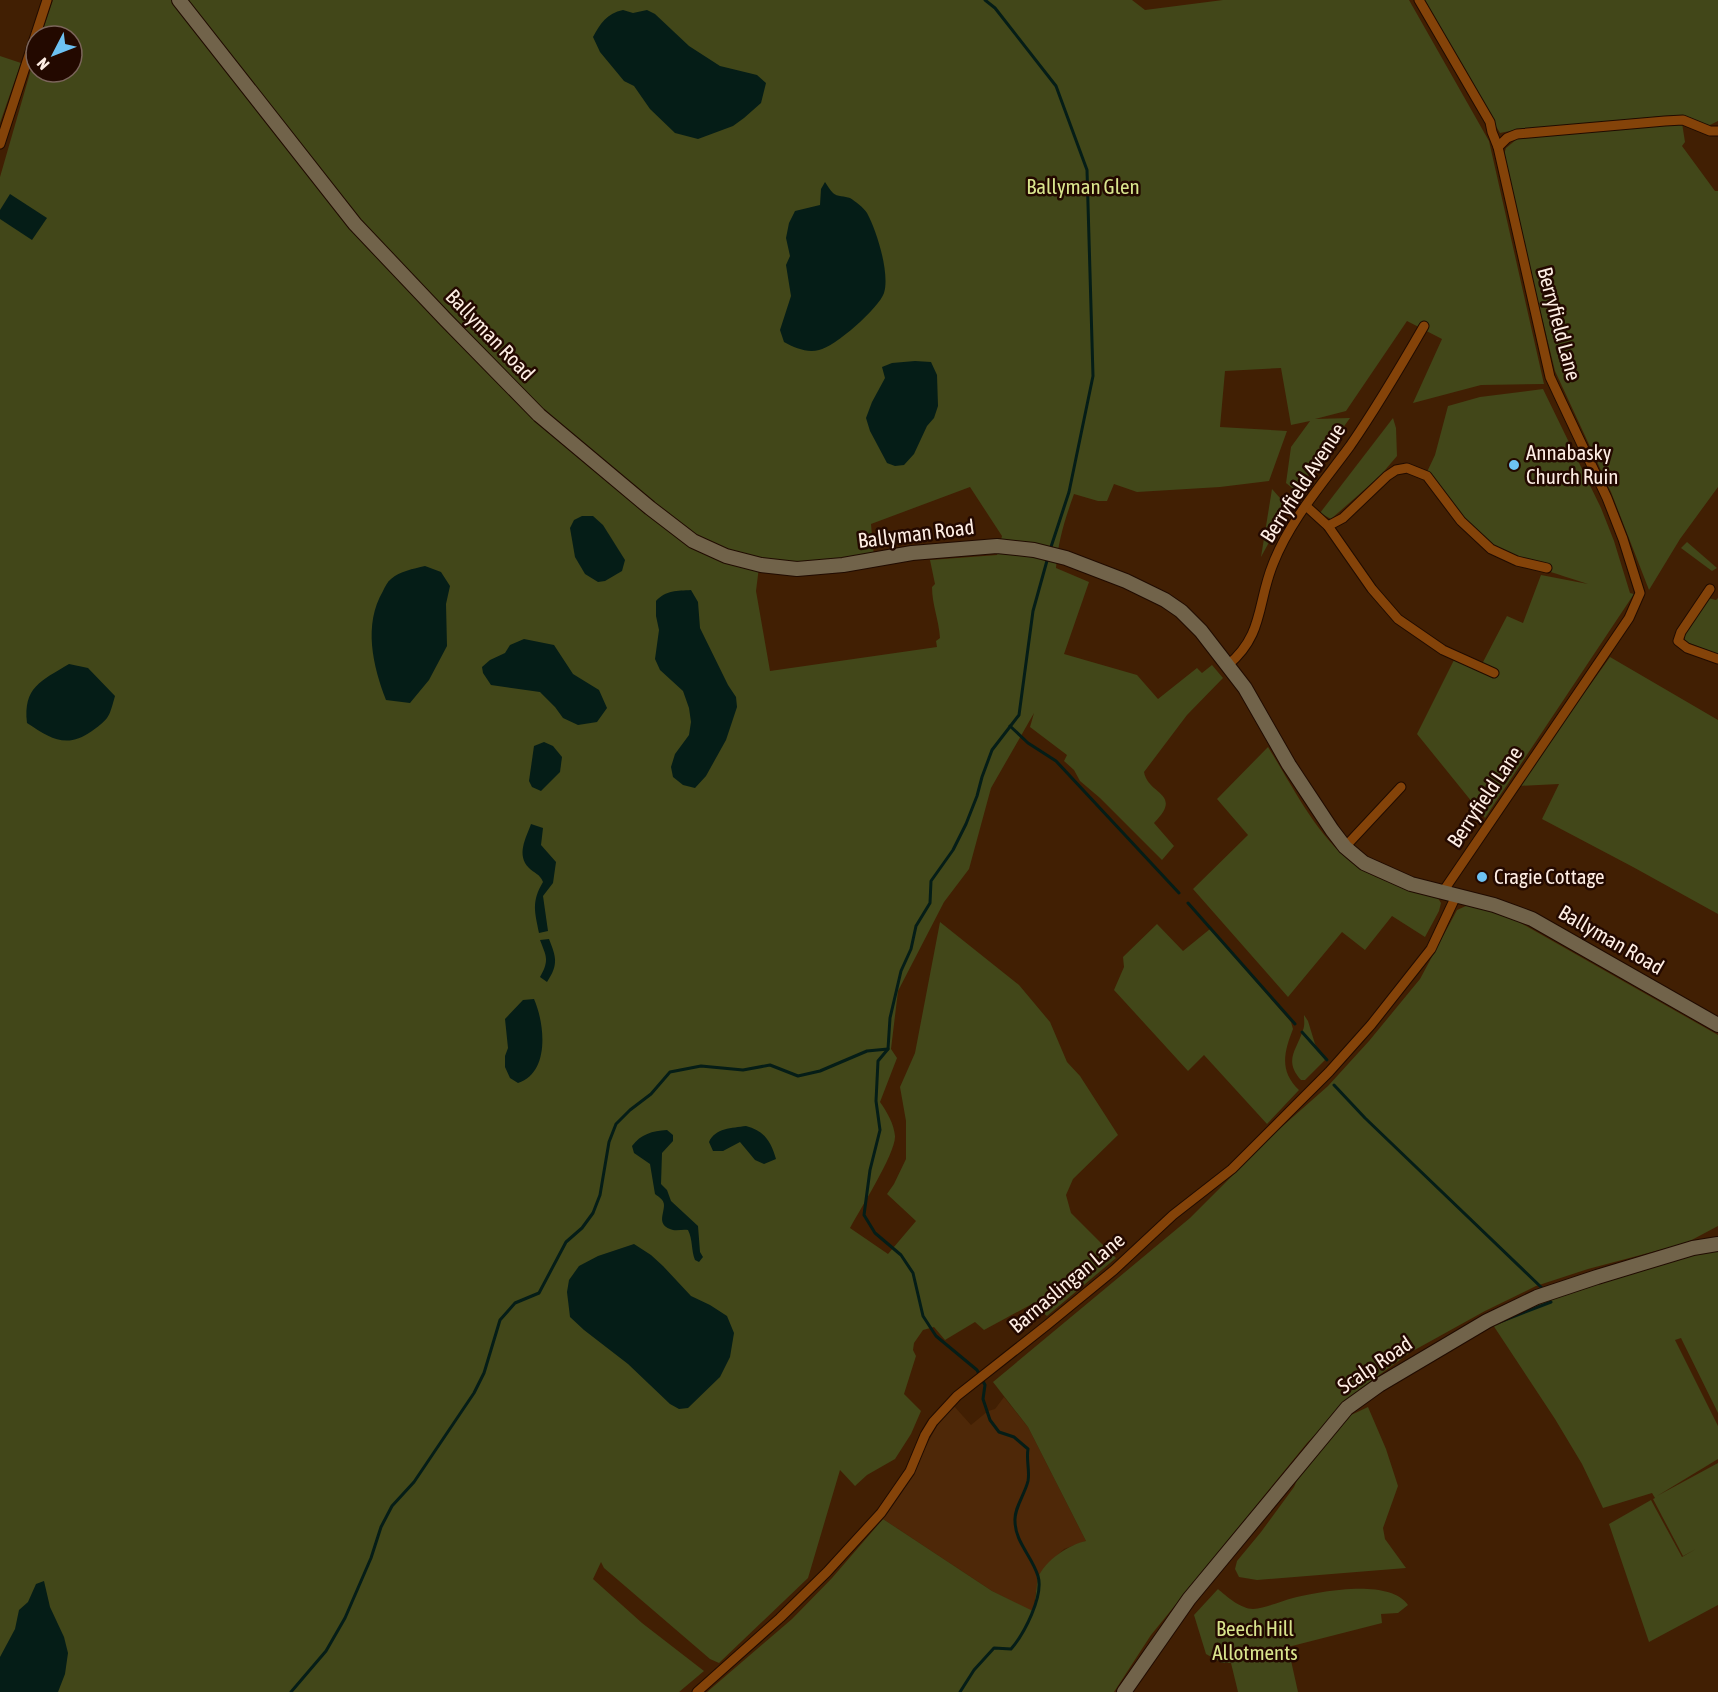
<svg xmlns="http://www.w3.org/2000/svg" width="1718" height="1692" viewBox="0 0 1718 1692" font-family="'Asap Condensed',sans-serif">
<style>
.built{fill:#4e2808}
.green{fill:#424719;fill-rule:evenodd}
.water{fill:#051d17}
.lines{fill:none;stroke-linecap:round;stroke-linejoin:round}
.stream{stroke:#051d17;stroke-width:3}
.street-casing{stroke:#200b00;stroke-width:11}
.secondary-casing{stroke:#200b00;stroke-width:16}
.street{stroke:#844309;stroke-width:9}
.secondary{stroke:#71634a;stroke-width:14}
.poi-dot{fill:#6dc2f3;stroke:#230900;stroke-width:2}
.labels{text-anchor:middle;stroke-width:5;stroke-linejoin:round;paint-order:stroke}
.park-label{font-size:21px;fill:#d9e58d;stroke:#230900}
.street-label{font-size:21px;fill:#feeee4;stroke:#230900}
.poi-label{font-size:21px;fill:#feeee4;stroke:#230900;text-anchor:start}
</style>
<rect width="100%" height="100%" fill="#411f03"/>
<path class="built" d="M 1004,1397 L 1028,1427 L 1086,1541 L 1064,1549 L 1050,1562 L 1038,1578 L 1033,1612 L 992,1591 L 883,1519 L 907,1483 L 936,1427 L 953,1405 L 971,1425 L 988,1411 L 995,1409 Z"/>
<g class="green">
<path d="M 53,0 L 1132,0 L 1145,10 L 1223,0 L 1409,0 L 1489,141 L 1544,384 L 1481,385 L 1413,403 L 1442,339 L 1407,321 L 1346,411 L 1315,419 L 1350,418 L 1297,492 L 1286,483 L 1291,447 L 1310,421 L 1291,425 L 1281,368 L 1225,371 L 1220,427 L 1287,431 L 1269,481 L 1220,487 L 1137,492 L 1114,484 L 1107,501 L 1098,501 L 1074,494 C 1065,519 1058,541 1056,568 L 1089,582 L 1064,654 L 1137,675 L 1158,699 L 1197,668 L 1202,673 L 1212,665 L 1223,678 L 1187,715 L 1144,772 C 1148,795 1184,793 1154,823 L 1174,846 L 1162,860 L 1100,798 L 1080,781 L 1074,770 L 1064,761 L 1067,755 L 1030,727 L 1034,713 L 991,788 L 969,869 L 944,902 L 898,991 L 891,1049 L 897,1058 L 880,1102 C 887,1112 894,1124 895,1136 C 896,1153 859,1211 850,1228 L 888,1254 L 916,1221 L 887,1194 L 894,1184 L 906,1159 L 906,1121 L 900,1087 L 915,1053 L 940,922 L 1019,985 L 1050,1022 L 1067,1062 L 1080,1076 L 1118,1135 L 1073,1179 L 1066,1195 L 1071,1213 L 1116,1258 L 1047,1316 L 1032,1304 L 984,1330 L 975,1322 L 945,1340 L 934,1327 L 923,1330 L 914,1343 L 913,1350 L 916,1356 L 904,1394 L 921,1411 L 911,1434 L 895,1459 L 867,1475 L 855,1486 L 840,1470 L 808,1578 L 719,1663 L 710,1659 L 604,1568 L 601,1562 L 593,1579 L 642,1623 L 704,1671 L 679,1692 L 0,1692 L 0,177 L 36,52 L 36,72 L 72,72 L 72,36 L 41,36 ZM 970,487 L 1002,536 L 997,555 L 930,560 L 935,584 L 932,587 C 932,605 939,620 940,638 L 936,641 L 937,647 L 770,671 L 756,591 L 759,567 L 874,557 L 871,524 Z"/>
<path d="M 1421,0 L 1718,0 L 1718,121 L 1706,127 L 1682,115 L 1664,116 L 1520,129 L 1500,133 Z"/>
<path d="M 0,56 L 21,63 L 0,123 Z"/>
<path d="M 1682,123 L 1685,142 L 1682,146 L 1715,191 L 1718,191 L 1718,487 L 1680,539 L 1649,590 L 1611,492 L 1555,371 L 1503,157 L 1506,148 L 1517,139 Z"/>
<path d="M 1543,389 L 1601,508 L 1614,541 L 1630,593 L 1634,594 L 1485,818 L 1417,734 L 1454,660 L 1482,664 L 1507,616 L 1523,623 L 1541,575 L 1588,584 C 1550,571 1503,561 1474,530 C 1457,512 1443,491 1427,472 L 1435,455 L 1448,406 L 1480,397 Z"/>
<path d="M 1393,418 L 1396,428 L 1397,456 L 1380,476 L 1331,519 L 1320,513 Z"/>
<path d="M 1272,489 L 1288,507 L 1261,557 Z"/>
<path d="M 1687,542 L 1717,568 L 1712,571 L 1681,548 Z"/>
<path d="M 1708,598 L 1716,600 L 1718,598 L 1718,654 L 1689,643 L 1685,640 L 1684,635 Z"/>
<path d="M 1610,657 L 1718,720 L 1718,914 L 1633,867 L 1542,819 L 1559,784 L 1518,786 Z"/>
<path d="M 1268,747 C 1294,788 1319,842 1361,869 C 1382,882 1407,888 1431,895 L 1438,898 L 1441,903 L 1439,911 L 1425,937 L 1392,916 L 1365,950 L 1342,932 L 1288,997 L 1193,889 L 1248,835 L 1217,799 Z"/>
<path d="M 1468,905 L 1512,918 L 1718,1035 L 1718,1226 L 1686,1243 L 1588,1269 L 1536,1286 L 1485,1311 L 1411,1352 L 1360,1389 L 1307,1443 L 1151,1635 L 1114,1692 L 707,1692 L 792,1619 L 832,1578 L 883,1519 L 992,1591 L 1033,1611 C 1036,1601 1036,1586 1038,1578 C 1044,1561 1070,1544 1086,1541 L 1028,1427 L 993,1382 L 1190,1218 L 1277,1131 L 1328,1086 L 1369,1041 L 1420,979 L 1457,910 Z"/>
<path d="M 1157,924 L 1183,951 L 1210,929 L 1291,1022 L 1293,1029 C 1284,1052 1279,1071 1299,1090 L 1267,1124 L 1204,1055 L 1188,1071 L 1114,990 L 1124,967 L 1123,957 Z"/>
<path d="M 1304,1015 L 1308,1021 L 1315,1044 L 1325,1060 L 1305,1080 L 1301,1080 C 1283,1060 1297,1050 1303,1030 C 1305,1025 1304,1020 1304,1015 Z"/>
<path d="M 1718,1248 L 1718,1413 L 1681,1338 L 1675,1340 L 1718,1426 L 1718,1459 L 1657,1496 L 1718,1463 L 1718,1605 L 1649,1642 L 1609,1524 L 1651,1500 L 1682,1557 L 1696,1549 L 1683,1556 L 1653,1499 L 1655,1498 L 1652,1493 L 1603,1508 L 1582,1464 L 1555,1419 L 1493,1325 L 1531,1306 L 1602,1281 Z"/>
<path d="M 1368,1407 L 1386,1449 L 1398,1486 L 1383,1528 L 1385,1539 L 1406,1568 L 1257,1580 L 1239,1577 L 1235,1569 L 1237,1561 L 1261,1532 L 1294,1487 L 1300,1473 L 1351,1415 Z"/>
<path d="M 1218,1589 C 1226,1596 1241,1609 1253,1609 C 1266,1608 1281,1601 1293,1598 C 1321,1591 1390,1578 1408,1605 L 1398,1613 L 1381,1614 L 1382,1623 L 1288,1647 L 1298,1692 L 1238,1692 L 1231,1663 L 1222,1663 L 1206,1654 L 1194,1615 Z"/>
</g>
<g class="water">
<path d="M 623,10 L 633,13 L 647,10 L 655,14 L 689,46 L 720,66 L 757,75 L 766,83 L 761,103 L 744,118 L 733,126 L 698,139 L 675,133 L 650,109 L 634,86 L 624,81 L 600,52 L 593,37 C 600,24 607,13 623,10 Z"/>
<path d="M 825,182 C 827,185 830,190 833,193 C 837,197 845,196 850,198 C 855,201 864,208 867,213 C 877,231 890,274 884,293 C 879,308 835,347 819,350 C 807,353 795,348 784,342 L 780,330 L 791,296 L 786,265 L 790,256 L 786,238 L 789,223 L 795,211 L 820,205 L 821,189 Z"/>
<path d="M 10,194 L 47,218 L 32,240 L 0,219 L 0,210 Z"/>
<path d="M 915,361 L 931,362 L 937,375 L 938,406 L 934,418 L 927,426 L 914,454 L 904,465 L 895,466 L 887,463 L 870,431 L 866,418 L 872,402 L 885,378 L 882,367 L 892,363 Z"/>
<path d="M 582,516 L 593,516 L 603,525 L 625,560 L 622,571 L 605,581 L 598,582 L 585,574 L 575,557 L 570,528 L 574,520 Z"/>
<path d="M 425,566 L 441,572 L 450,586 L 446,604 L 447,646 L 429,680 L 410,703 L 386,700 C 373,666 363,625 383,591 C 385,587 387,582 391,579 C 400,571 413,569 425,566 Z"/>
<path d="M 691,590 L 698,602 L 700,628 L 728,685 L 736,697 L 737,707 L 726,740 L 706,776 L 695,788 L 683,785 L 673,777 L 671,767 L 675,754 L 689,735 L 691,722 L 689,708 L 683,691 L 660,670 L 655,659 L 659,630 L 656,616 L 656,601 C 666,590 677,591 691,590 Z"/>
<path d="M 524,639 L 554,645 L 573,674 L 599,690 L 607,708 L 597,722 L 578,725 L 563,718 L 555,707 L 540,692 L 491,685 L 483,673 L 482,667 L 490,660 L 505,653 L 510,645 Z"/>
<path d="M 69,664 L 88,668 L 115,696 C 109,717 110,718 92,731 C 67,749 51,739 27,723 C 23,687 41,681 69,664 Z"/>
<path d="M 544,742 L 553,746 L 562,757 L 560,772 L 541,791 L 532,787 L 529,781 L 534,746 Z"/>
<path d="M 531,824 L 543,828 L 541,845 L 556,862 L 553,883 L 543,896 L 548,931 L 539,933 C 535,912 531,902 543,882 C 540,874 534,873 529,868 C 516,855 526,838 531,824 Z"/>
<path d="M 549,939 C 556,957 559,964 547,982 L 540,977 C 550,960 546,956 540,940 Z"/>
<path d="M 534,999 C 545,1024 550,1073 518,1083 L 510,1078 L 505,1067 L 505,1056 L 508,1048 L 505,1019 L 523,1000 Z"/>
<path d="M 746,1126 C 765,1131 771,1142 776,1159 L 764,1164 L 755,1160 L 740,1142 L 723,1151 L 713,1151 L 709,1142 C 715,1128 732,1128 746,1126 Z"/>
<path d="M 667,1130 L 673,1135 L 673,1141 L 662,1153 L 661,1184 L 667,1190 L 671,1201 L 698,1226 L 700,1252 L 703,1257 L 699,1262 L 695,1260 C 691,1250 693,1240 688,1230 C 683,1229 678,1231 673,1230 C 656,1225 664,1215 664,1205 C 664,1200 659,1197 655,1194 L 650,1164 L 634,1153 L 632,1146 C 641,1134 652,1131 667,1130 Z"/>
<path d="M 634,1244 L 651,1255 L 663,1266 L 691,1296 L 710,1305 L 727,1316 L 734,1333 L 730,1357 L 720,1377 L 688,1408 L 679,1409 L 670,1404 L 628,1364 L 584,1330 L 570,1317 L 567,1292 L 569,1280 L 579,1266 L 598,1256 Z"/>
<path d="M 44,1581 L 50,1607 L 64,1637 L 68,1653 L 65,1674 L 58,1692 L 0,1692 L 0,1657 L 15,1629 L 19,1610 L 28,1602 L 36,1584 Z"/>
</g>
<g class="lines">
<g class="stream">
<path d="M 985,0 L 995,8 L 1056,86 L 1087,170 L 1093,376 L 1069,492 L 1050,550"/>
<path d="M 1010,726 L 1028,743 L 1056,761 L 1179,893"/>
<path d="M 1188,903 L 1295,1024"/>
<path d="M 1302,1032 L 1327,1060"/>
<path d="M 1334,1085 L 1365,1118 L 1542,1288"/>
<path d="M 1497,1323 L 1551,1302"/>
<path d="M 291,1692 L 326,1651 L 345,1618 L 371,1558 L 381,1527 L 392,1506 L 414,1482 L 474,1393 L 484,1373 L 500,1320 L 515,1303 L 539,1293 L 566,1242 L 582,1228 L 593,1213 L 600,1195 L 609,1142 L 616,1124 L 630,1110 L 651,1094 L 670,1072 L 701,1066 L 743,1070 L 770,1065 L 798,1076 L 820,1071 L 867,1051 L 888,1049"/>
<path d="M 960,1692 L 974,1670 L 994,1648 L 1011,1649 C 1024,1634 1044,1596 1038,1576 C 1032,1556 1015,1542 1015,1521 C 1014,1508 1025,1494 1028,1481 C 1030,1471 1026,1460 1028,1449 L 1014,1437 L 999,1432 L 990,1420 L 983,1399 L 985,1385 L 977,1370 L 936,1336 L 923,1316 L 913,1273 L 901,1255 L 875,1233 L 864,1215 L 870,1170 L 880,1130 L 876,1101 L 878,1061 L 888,1049 L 890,1018 L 901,971 L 911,949 L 916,926 L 930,903 L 931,881 L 953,850 L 966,824 L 977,796 L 982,777 L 992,750 L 1019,715 L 1033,611 L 1048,557"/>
</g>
<defs>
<g id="street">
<path d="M 1419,0 L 1490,122 L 1492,132 L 1498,147 L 1550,377 L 1607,498 L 1623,539 L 1640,593 L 1629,618 L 1442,893"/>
<path d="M 0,144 L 47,0"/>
<path d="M 1498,147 L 1507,138 L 1517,134 L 1665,121 L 1683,120 L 1710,131 L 1718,131"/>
<path d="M 1306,506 L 1328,526 L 1372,589 L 1398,619 L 1443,650 L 1494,673"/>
<path d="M 1328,526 L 1343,518 L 1387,476 L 1396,470 L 1407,468 L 1427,476 L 1461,521 L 1491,549 L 1517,561 L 1547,568"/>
<path d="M 1710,589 L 1681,632 L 1678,641 L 1687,648 L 1718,659"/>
<path d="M 1228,665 C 1264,635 1257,603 1273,564 C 1290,520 1323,483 1350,446 C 1377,407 1401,366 1424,326"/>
<path d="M 1345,847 L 1401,787"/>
<path d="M 697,1692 L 780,1618 L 827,1572 L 881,1513 L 910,1471 L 925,1435 L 933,1422 L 957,1396 L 1047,1325 L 1114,1270 L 1173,1215 L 1232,1169 L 1329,1072 L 1371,1025 L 1431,949 L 1456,896"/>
</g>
<g id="secondary">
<path d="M 179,0 L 355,224 L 446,320 L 539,415 L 650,508 L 693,541 L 726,556 L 761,565 L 797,569 L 843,565 L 912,553 L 997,546 L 1034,550 L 1066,558 L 1126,581 L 1165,600 L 1181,611 L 1201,631 L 1245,688 L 1289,765 L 1332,830 L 1345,847 L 1364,863 L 1411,884 L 1494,905 L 1532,919 L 1718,1025"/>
<path d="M 1124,1692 L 1189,1599 L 1328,1431 L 1347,1408 L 1379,1385 L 1487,1321 L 1537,1297 L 1597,1277 L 1693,1248 L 1718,1244"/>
</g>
</defs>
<use href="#street" class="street-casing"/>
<use href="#secondary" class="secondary-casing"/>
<use href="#street" class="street"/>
<use href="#secondary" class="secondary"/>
</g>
<g class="poi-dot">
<circle cx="1514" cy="465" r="6"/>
<circle cx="1482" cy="877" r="6"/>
</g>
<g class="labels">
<g class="park-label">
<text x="1083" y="194">Ballyman Glen</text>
<text x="1255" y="1636">Beech Hill<tspan x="1255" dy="24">Allotments</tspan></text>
</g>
<g class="street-label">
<text transform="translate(1559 324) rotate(75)" y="7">Berryfield Lane</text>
<text transform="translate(490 335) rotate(46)" y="7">Ballyman Road</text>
<text transform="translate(1303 483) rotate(-57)" y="7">Berryfield Avenue</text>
<text transform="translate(916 534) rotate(-7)" y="7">Ballyman Road</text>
<text transform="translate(1485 797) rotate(-56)" y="7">Berryfield Lane</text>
<text transform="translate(1611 940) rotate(30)" y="7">Ballyman Road</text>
<text transform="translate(1067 1283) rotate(-40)" y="7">Barnaslingan Lane</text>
<text transform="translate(1375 1365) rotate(-34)" y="7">Scalp Road</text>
</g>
<g class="poi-label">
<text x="1526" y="460">Annabasky<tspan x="1526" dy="24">Church Ruin</tspan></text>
<text x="1494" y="884">Cragie Cottage</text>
</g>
</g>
<g transform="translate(54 54) rotate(228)"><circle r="28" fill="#230900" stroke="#7b655b" stroke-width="1.5"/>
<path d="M0-4.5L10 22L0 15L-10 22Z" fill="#6dc2f3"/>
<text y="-9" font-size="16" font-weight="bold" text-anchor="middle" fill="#feeee4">N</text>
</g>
</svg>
